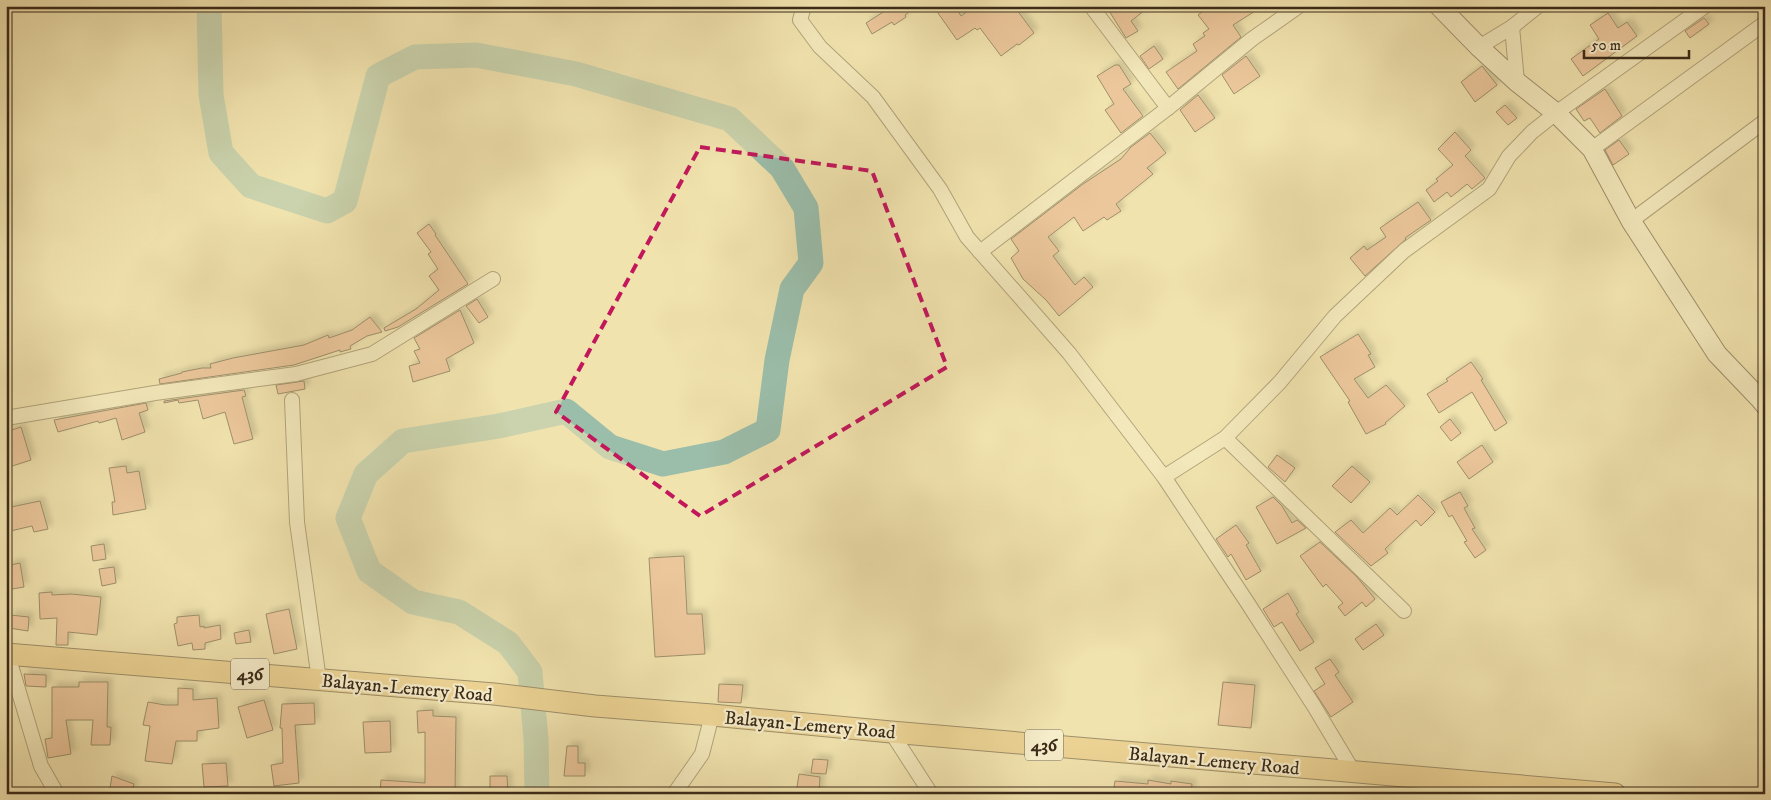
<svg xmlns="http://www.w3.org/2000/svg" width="1771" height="800" viewBox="0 0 1771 800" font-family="'IM FELL DW Pica',serif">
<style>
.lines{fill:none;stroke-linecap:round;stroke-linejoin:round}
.river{stroke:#9bbeab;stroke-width:25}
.building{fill:#e5a583;stroke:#3b2b1a;filter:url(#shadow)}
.street-casing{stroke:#68593f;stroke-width:16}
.secondary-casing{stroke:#3b2b1a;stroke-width:21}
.primary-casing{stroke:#3b2b1a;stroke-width:23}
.street{stroke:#f6edca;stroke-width:14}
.secondary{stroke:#f6edca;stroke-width:19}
.primary{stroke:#e8c277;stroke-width:21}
.marked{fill:none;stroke:#c2185b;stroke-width:4;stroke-dasharray:10 6;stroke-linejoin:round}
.labels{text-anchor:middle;stroke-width:4.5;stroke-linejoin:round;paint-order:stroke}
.shield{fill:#f6edca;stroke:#73654f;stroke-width:1}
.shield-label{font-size:18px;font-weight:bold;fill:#3b2b1a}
.street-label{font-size:19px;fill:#3b2b1a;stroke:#f6edca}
</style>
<defs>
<filter id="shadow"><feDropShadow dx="4.5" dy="-4.5" stdDeviation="2.5" flood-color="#0004"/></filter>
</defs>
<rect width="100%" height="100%" fill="#f1e3ae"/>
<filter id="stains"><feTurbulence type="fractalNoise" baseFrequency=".004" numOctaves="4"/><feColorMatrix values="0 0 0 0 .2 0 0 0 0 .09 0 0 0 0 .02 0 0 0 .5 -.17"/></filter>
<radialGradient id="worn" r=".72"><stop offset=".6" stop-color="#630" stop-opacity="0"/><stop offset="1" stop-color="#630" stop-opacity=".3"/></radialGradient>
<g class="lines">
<path class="river" d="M 209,6 L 211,95 L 221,153 L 251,186 L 327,211 L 345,201 L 378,76 L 415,57 L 476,55 L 576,74 L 730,119 L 782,168 L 806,208 L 811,263 L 792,289 L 777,360 L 768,430 L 724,452 L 663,464 L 610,447 L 566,411 L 499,426 L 403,441 L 366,474 L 348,518 L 369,571 L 413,602 L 459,612 L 508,643 L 530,672 L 536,739 L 537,794"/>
</g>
<g class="building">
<path d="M 882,6 L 917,6 L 905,15 L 906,17 L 894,25 L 892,22 L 872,34 L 866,23 L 885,11 Z"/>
<path d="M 933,6 L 955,6 L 961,16 L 975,6 L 1014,6 L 1034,33 L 1019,45 L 1017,44 L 1001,56 L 980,28 L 977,30 L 975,28 L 957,40 Z"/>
<path d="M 1106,6 L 1150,6 L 1131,21 L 1138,31 L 1126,38 Z"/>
<path d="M 1210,6 L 1263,6 L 1233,25 L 1241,37 L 1178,89 L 1166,72 L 1197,51 L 1193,44 L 1205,36 L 1203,33 L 1209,29 L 1198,15 Z"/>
<path d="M 1608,13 L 1618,28 L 1627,22 L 1637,36 L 1583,76 L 1571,59 L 1599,39 L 1590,25 Z"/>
<path d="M 1704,18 L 1709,24 L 1690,38 L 1685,31 Z"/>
<path d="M 1154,46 L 1163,59 L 1149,69 L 1140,56 Z"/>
<path d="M 1246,56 L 1260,76 L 1234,94 L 1222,75 Z"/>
<path d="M 1115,65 L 1119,65 L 1131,84 L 1123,89 L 1143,116 L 1121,133 L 1105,110 L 1114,104 L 1097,76 Z"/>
<path d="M 1482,66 L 1497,85 L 1475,102 L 1461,82 Z"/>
<path d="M 1605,89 L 1622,116 L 1600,133 L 1590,118 L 1584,121 L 1576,109 Z"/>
<path d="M 1198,95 L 1215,118 L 1195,132 L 1180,110 Z"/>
<path d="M 1505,105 L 1517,118 L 1508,125 L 1496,112 Z"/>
<path d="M 1455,132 L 1471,150 L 1465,156 L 1485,178 L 1472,189 L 1467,184 L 1451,197 L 1447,192 L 1434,202 L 1426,190 L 1438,181 L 1436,179 L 1453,165 L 1438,149 Z"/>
<path d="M 1150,133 L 1166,153 L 1147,168 L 1153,174 L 1116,204 L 1121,211 L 1107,220 L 1104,217 L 1083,231 L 1074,217 L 1048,237 L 1059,251 L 1053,256 L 1075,285 L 1084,277 L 1093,287 L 1059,316 L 1046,300 L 1023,279 L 1011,258 L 1019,251 L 1011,239 L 1083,184 L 1121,159 L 1131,147 Z"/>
<path d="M 1619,140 L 1629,154 L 1613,165 L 1605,150 Z"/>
<path d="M 1418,202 L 1431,220 L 1405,238 L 1406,239 L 1365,276 L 1350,258 L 1364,246 L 1367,250 L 1386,237 L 1380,228 Z"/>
<path d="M 429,224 L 436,234 L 435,235 L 468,284 L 398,327 L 385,331 L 384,328 L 416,309 L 439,290 L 429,276 L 438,269 L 428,254 L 431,252 L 417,233 Z"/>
<path d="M 477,299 L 488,317 L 479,323 L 466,306 Z"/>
<path d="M 460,310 L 474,343 L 446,359 L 450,371 L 413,382 L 409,366 L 420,363 L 414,351 L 420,349 L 414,338 Z"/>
<path d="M 370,317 L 382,332 L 367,336 L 350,346 L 351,349 L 340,352 L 340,350 L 294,365 L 160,384 L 159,379 L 182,373 L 182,372 L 202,368 L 211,368 L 210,364 L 233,358 L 304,345 L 328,335 L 329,338 L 352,330 Z"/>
<path d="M 1358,334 L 1371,354 L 1368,355 L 1375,367 L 1354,379 L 1368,398 L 1386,385 L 1405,406 L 1385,423 L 1386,424 L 1366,434 L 1348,402 L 1350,401 L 1320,357 Z"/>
<path d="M 1471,362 L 1483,379 L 1481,380 L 1507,423 L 1495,431 L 1472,392 L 1439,413 L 1427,394 L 1448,381 L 1446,379 Z"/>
<path d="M 304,381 L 305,389 L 278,394 L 276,385 Z"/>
<path d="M 244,390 L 246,396 L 242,397 L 253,439 L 234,444 L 225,412 L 203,419 L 198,400 L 179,403 L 178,400 L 164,403 L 164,401 Z"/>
<path d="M 146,403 L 148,410 L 139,413 L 145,432 L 122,440 L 116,418 L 99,423 L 98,421 L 58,432 L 54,420 Z"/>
<path d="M 1450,419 L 1461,433 L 1451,441 L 1440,427 Z"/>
<path d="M 21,427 L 31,460 L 6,468 L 6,432 Z"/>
<path d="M 1482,445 L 1493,462 L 1469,479 L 1457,462 Z"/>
<path d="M 1277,455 L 1295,468 L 1285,482 L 1268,467 Z"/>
<path d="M 126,466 L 127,473 L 139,471 L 146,509 L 113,515 L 112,502 L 115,502 L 109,468 Z"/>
<path d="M 1352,466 L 1370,482 L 1351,503 L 1332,486 Z"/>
<path d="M 1460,492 L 1468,506 L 1464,508 L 1475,528 L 1472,529 L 1486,550 L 1475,558 L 1464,542 L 1467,541 L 1452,515 L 1449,517 L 1441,502 Z"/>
<path d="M 1418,495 L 1435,512 L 1421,526 L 1416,520 L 1385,549 L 1388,553 L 1371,566 L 1335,532 L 1351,520 L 1363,533 L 1390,508 L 1397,515 Z"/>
<path d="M 1273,497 L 1282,506 L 1292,523 L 1297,520 L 1306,528 L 1277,544 L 1256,507 Z"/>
<path d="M 40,501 L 48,529 L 34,532 L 32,526 L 6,532 L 6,508 Z"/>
<path d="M 1236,525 L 1249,543 L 1246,545 L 1261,571 L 1246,580 L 1231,554 L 1228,557 L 1216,539 Z"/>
<path d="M 1320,542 L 1357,577 L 1375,599 L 1366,607 L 1362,602 L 1345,616 L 1338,607 L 1343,603 L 1326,584 L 1323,587 L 1300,556 Z"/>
<path d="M 104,544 L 106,559 L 93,561 L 91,546 Z"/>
<path d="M 684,556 L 687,614 L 702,614 L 705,654 L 655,657 L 649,558 Z"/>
<path d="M 20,563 L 24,587 L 6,590 L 6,566 Z"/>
<path d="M 114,567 L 116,583 L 102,586 L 99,569 Z"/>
<path d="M 52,592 L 52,595 L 71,594 L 101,597 L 97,635 L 68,632 L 68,645 L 56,645 L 57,618 L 40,619 L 39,593 Z"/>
<path d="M 1288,593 L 1299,612 L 1296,614 L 1314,642 L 1300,651 L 1282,622 L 1274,627 L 1263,609 Z"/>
<path d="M 289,609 L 297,649 L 274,654 L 266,614 Z"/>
<path d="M 10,615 L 29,617 L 28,631 L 9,628 Z"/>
<path d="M 199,615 L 200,627 L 204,626 L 204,628 L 220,625 L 221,639 L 205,643 L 205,649 L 193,650 L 192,643 L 178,646 L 174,624 L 177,623 L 177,617 Z"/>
<path d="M 1376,624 L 1384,635 L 1363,650 L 1355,639 Z"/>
<path d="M 249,630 L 251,642 L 236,644 L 234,633 Z"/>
<path d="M 1330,659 L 1339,672 L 1335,675 L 1353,702 L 1331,717 L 1314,691 L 1325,684 L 1315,668 Z"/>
<path d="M 24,674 L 46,675 L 46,687 L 26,686 Z"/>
<path d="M 79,682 L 108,682 L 107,727 L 111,727 L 110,745 L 91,745 L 93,720 L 66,720 L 71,754 L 48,758 L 45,739 L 52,738 L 52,687 L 79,687 Z"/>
<path d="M 1223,682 L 1255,685 L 1251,728 L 1218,725 Z"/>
<path d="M 719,684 L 743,685 L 741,703 L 718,702 Z"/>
<path d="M 178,688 L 193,689 L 193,700 L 217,698 L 219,728 L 197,731 L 197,741 L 176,741 L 172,764 L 145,761 L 150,726 L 143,725 L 148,702 L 165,705 L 178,705 Z"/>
<path d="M 264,700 L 273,730 L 247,738 L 238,707 Z"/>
<path d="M 314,703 L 315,724 L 295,725 L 299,783 L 274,786 L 271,765 L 283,763 L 282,728 L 280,728 L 282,704 Z"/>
<path d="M 433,710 L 433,716 L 456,717 L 455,794 L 409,794 L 380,792 L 381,780 L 425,783 L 425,732 L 418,733 L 417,711 Z"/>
<path d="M 390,721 L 391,752 L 365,753 L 363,722 Z"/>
<path d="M 567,746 L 578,746 L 578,763 L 585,763 L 585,776 L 564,776 Z"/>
<path d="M 813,759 L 828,760 L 826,774 L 811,773 Z"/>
<path d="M 226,763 L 228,786 L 204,787 L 202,764 Z"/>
<path d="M 799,774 L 820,777 L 819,794 L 796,794 Z"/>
<path d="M 112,776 L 134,784 L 131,794 L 109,794 Z"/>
<path d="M 490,776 L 507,776 L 508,794 L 490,794 Z"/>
<path d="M 1148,780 L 1171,784 L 1171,781 L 1192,784 L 1191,794 L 1113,794 L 1115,781 L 1148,784 Z"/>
</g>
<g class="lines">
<defs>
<g id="street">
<path d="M 804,6 L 800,20 L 820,47 L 873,97 L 940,189 L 967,237 L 1069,353 L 1164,477 L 1247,602 L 1314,706 L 1353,771"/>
<path d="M 1091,6 L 1168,108"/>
<path d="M 1512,27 L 1517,82"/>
<path d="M 1479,47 L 1512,27 L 1538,6"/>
<path d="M 1592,149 L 1765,23"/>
<path d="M 1631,221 L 1765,121"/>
<path d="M 980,252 L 1168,108 L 1252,39 L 1299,6"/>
<path d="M 292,400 L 297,522 L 319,680"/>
<path d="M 6,418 L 155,393 L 296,374 L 372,354 L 493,279"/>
<path d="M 1225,438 L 1404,611"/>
<path d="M 1164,477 L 1225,438 L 1280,382 L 1335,316 L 1404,251 L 1489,189 L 1509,156 L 1532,132 L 1556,113 L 1705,6"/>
<path d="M 6,649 L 41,766 L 57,794"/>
<path d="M 891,732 L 931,794"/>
<path d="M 674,794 L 702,754 L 712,715"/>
</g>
<path id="secondary" d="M 1439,6 L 1479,47 L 1517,82 L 1556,113 L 1592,149 L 1631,221 L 1717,354 L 1760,399 L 1765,405"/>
<path id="primary" d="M 6,654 L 494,694 L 595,706 L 712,715 L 891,732 L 1615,794"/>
</defs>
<use href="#street" class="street-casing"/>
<use href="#secondary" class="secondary-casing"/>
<use href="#primary" class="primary-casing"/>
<use href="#street" class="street"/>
<use href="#secondary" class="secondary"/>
<use href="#primary" class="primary"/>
</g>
<path d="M0 0H1771V800H0ZM 700,147 L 872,171 L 947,367 L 700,516 L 556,412 Z" fill="#f1e3ae" fill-opacity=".55" fill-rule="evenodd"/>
<path class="marked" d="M 700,147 L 872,171 L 947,367 L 700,516 L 556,412 Z"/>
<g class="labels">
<g class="shield">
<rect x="231" y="658.5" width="38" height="31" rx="4"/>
<rect x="1025" y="729.5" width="38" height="31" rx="4"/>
</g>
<g class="shield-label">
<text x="250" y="680">436</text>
<text x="1044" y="751">436</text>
</g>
<g class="street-label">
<text transform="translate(407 687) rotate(5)" y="7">Balayan-Lemery Road</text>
<text transform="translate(810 724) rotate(5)" y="7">Balayan-Lemery Road</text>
<text transform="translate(1214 760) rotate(5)" y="7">Balayan-Lemery Road</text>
</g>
</g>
<rect width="1771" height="800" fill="none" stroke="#f1e3ae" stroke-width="25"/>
<rect x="8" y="8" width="1756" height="785" fill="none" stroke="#3b2b1a" stroke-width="2.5"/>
<rect x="12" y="12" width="1746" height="775" fill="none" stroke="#3b2b1a"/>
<path d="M1584 50v8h105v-8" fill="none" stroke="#3b2b1a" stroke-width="2.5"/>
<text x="1591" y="50" font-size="15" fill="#3b2b1a" stroke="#f6edca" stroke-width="4" paint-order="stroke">50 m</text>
<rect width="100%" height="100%" filter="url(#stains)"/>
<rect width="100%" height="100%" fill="url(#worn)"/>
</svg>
